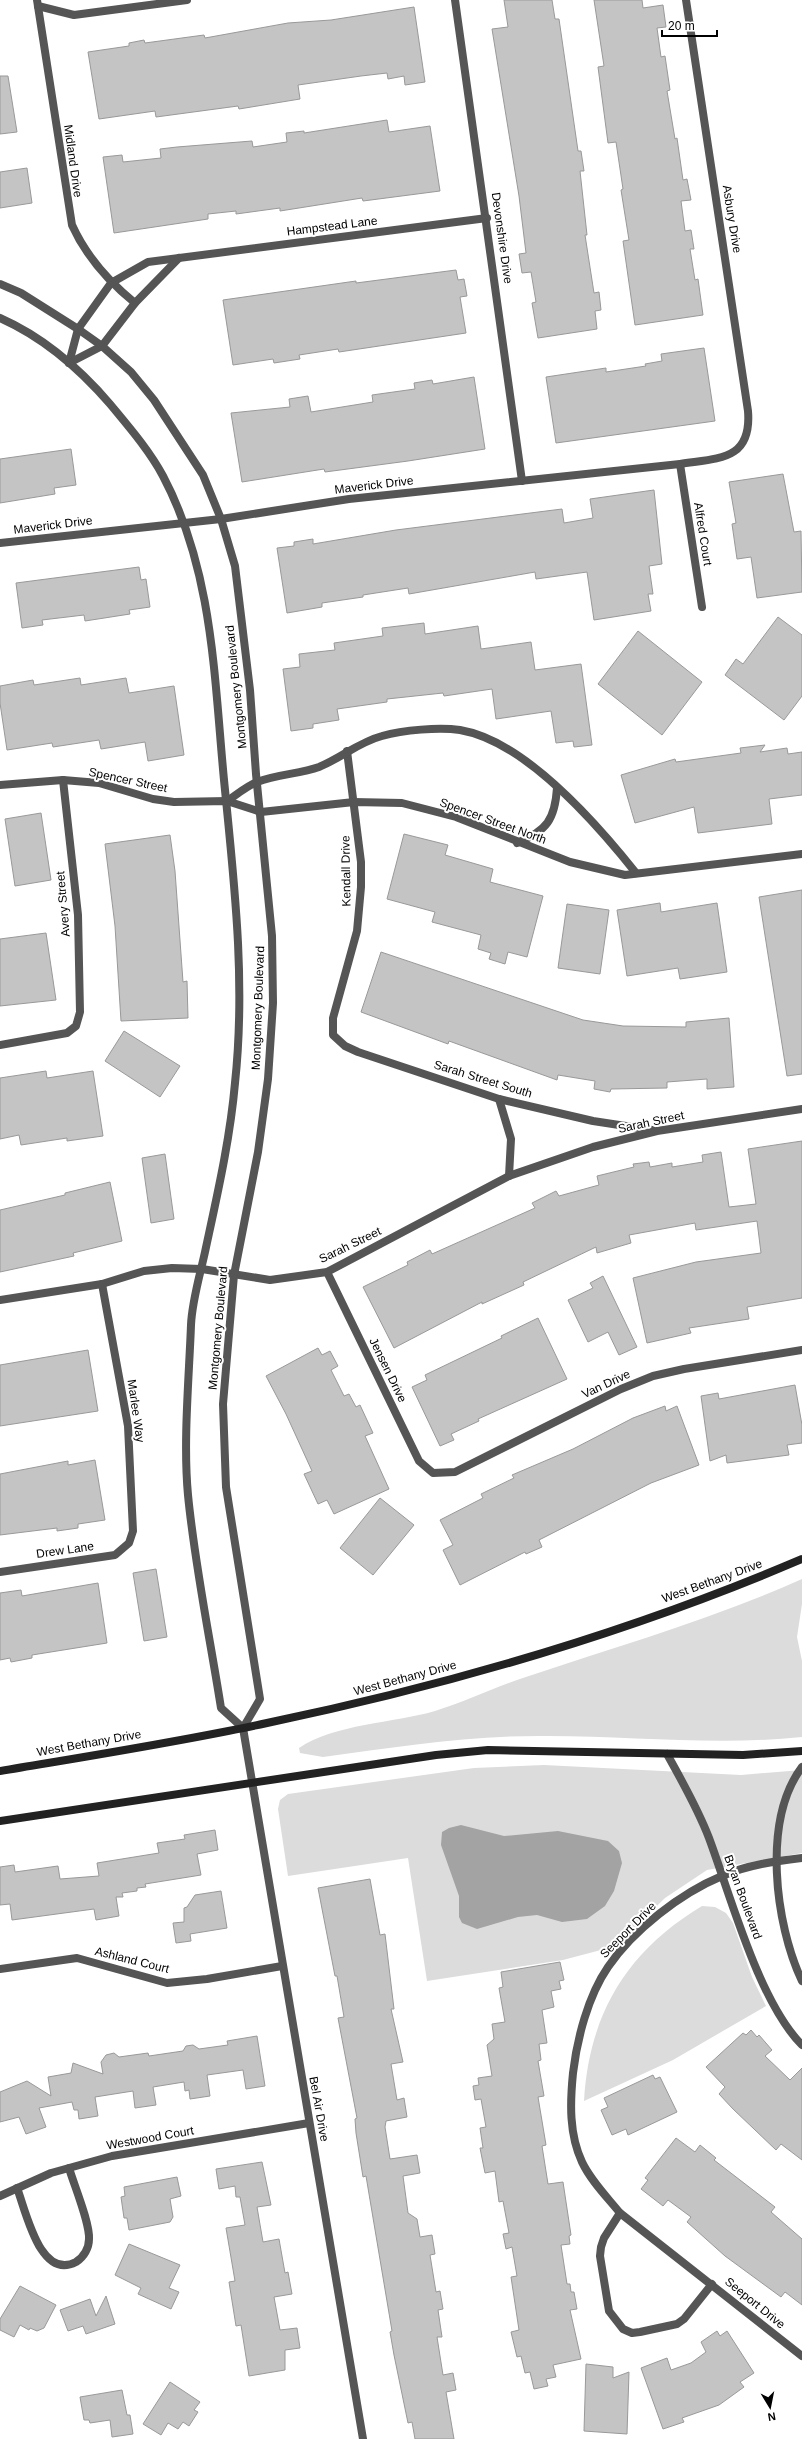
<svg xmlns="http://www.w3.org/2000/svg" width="802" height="2439" viewBox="0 0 802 2439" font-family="Helvetica,sans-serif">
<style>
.green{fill:#dcdcdc}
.water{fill:#a3a3a3}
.building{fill:#c4c4c4;stroke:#999}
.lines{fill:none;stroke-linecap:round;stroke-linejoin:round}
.minor{stroke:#555;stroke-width:8}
.tertiary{stroke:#555;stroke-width:8}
.secondary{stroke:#222;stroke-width:8}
.labels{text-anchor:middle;stroke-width:4;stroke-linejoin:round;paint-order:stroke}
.street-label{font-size:12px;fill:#000;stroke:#fff}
</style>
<rect width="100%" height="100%" fill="#fff"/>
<g class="green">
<path d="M 802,1579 L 802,1604 L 797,1637 L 802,1661 L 802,1737 C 717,1746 633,1736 548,1736 C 473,1735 398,1747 323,1757 L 300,1753 L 299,1748 C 334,1724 394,1723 435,1711 C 467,1701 497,1686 529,1676 C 621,1645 713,1619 802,1579 Z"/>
<path d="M 544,1765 L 741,1775 L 802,1770 L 802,1853 L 707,1870 L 665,1898 L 616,1946 L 563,1960 L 427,1981 L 408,1858 L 288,1876 L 278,1809 L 280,1800 L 288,1794 L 474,1768 Z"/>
<path d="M 702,1906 L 715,1907 L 726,1913 L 733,1923 L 752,1977 L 766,2006 L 673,2060 L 584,2101 C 589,2014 627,1951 702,1906 Z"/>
</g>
<path class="water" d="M 461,1825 L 504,1836 L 558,1831 L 608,1841 L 619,1851 L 622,1863 L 614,1891 L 605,1906 L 587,1919 L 562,1922 L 537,1915 L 518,1917 L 477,1929 L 462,1923 L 459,1917 L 459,1896 L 441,1845 L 442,1832 L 449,1828 Z"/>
<g class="building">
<path d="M 504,0 L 552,0 L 555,19 L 559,19 L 578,151 L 581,151 L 584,171 L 580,171 L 587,235 L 585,235 L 594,293 L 599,292 L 601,310 L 595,311 L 597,329 L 538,338 L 532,303 L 536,302 L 531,272 L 522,273 L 519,254 L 526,253 L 519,196 L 492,29 L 508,27 Z"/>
<path d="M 594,0 L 642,0 L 643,8 L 663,5 L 666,27 L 657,28 L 661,57 L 665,56 L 670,90 L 667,91 L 675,139 L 677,138 L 683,180 L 687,179 L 691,200 L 681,201 L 685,231 L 691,230 L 694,249 L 690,249 L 695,280 L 698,279 L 703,315 L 635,325 L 623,241 L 629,240 L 621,190 L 623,189 L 616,142 L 608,143 L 598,67 L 604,66 Z"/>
<path d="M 414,7 L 425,82 L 405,85 L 404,76 L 388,79 L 387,73 L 361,76 L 298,85 L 300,99 L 239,109 L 238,106 L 156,117 L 155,111 L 99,119 L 88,52 L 129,46 L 129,43 L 144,40 L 145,43 L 204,35 L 205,38 L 288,23 L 331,20 Z"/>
<path d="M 0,76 L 8,76 L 17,132 L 0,134 Z"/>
<path d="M 387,120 L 389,132 L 430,126 L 440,191 L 363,201 L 362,198 L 280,211 L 280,208 L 236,214 L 236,211 L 208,214 L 208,219 L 114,233 L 103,157 L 122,155 L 123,162 L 161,158 L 160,149 L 177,147 L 252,141 L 253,147 L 287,142 L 286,133 L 304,131 L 304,133 Z"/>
<path d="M 27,168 L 32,203 L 0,208 L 0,172 Z"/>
<path d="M 456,270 L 458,280 L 464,279 L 467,296 L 460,297 L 466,333 L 339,352 L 338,349 L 299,355 L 300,359 L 274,363 L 273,359 L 233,365 L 223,300 L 356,281 L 356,283 Z"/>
<path d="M 704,348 L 715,421 L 556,443 L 546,377 L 606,368 L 606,372 L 646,366 L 645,364 L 662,361 L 661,354 Z"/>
<path d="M 474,377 L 485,449 L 408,461 L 325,472 L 324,469 L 242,482 L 231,413 L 290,407 L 289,399 L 308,396 L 311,412 L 373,402 L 372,395 L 415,389 L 414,383 L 432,380 L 433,384 Z"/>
<path d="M 71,449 L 76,485 L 54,488 L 55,494 L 0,503 L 0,459 Z"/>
<path d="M 783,474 L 794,532 L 801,531 L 802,592 L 757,598 L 751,557 L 737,559 L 732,524 L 736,523 L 729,482 Z"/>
<path d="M 654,490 L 662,564 L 649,566 L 653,594 L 648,594 L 651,611 L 594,620 L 587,572 L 536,579 L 535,572 L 409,594 L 408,588 L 363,595 L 363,597 L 322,603 L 322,607 L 287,613 L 277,548 L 294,546 L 294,542 L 313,539 L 313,544 L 396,530 L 562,509 L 564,523 L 593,518 L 590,499 Z"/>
<path d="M 139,567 L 141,580 L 146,579 L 150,607 L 129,610 L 130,614 L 85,621 L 84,615 L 42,620 L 43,625 L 22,628 L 16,583 Z"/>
<path d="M 778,617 L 802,635 L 802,696 L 784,720 L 725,675 L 736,659 L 743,664 Z"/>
<path d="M 424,623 L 425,634 L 478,626 L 481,649 L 531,642 L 535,670 L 581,664 L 592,745 L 574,747 L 573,741 L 556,743 L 551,711 L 496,719 L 492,689 L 444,696 L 443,693 L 387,699 L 387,702 L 337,709 L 339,720 L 313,724 L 313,728 L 291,731 L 283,669 L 300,667 L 299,654 L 335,650 L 334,643 L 383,636 L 382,628 Z"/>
<path d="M 638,631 L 702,682 L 662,735 L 598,684 Z"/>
<path d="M 80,678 L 81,685 L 126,678 L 129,693 L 174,686 L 184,755 L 148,761 L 145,742 L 101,749 L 99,740 L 53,747 L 52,743 L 7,750 L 0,703 L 0,686 L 33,680 L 34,685 Z"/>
<path d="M 765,745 L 760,752 L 787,748 L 788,754 L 802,752 L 802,795 L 769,799 L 772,824 L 698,833 L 694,807 L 635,823 L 621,775 L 675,759 L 676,762 L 741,753 L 740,748 Z"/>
<path d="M 41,813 L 51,880 L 15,886 L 5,819 Z"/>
<path d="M 404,834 L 448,845 L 445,855 L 493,869 L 490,882 L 543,896 L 527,957 L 508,952 L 505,964 L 489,959 L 491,953 L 478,949 L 481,935 L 432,922 L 435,912 L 387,899 Z"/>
<path d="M 170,835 L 175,871 L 183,982 L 187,981 L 188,1018 L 121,1021 L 115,926 L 105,844 Z"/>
<path d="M 802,890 L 802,1074 L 787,1076 L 759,897 Z"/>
<path d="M 660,903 L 661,912 L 717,903 L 727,972 L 680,979 L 678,968 L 627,976 L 617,910 Z"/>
<path d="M 567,904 L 609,910 L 600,974 L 558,968 Z"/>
<path d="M 46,933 L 56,1000 L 0,1006 L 0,939 Z"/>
<path d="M 381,952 L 583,1020 L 623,1026 L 686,1027 L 686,1022 L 729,1018 L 734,1087 L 707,1089 L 707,1079 L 667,1082 L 667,1088 L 611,1089 L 610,1092 L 594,1089 L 595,1081 L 558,1075 L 557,1080 L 449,1041 L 448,1044 L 361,1012 Z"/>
<path d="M 124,1031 L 180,1066 L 160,1097 L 105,1061 Z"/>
<path d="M 46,1071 L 47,1078 L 93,1071 L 103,1136 L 67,1141 L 67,1138 L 21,1145 L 19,1135 L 0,1139 L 0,1078 Z"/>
<path d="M 802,1141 L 802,1298 L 747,1307 L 749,1319 L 689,1328 L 691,1333 L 647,1343 L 633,1278 L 696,1262 L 761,1253 L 757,1221 L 696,1230 L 695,1223 L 629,1235 L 631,1243 L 597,1253 L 596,1247 L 523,1282 L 524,1285 L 482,1304 L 482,1302 L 394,1348 L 363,1287 L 408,1265 L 407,1262 L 430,1250 L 432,1254 L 535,1208 L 532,1203 L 556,1191 L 559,1196 L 599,1185 L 597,1176 L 634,1167 L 633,1164 L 649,1162 L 650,1167 L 672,1163 L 672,1167 L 703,1162 L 702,1155 L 721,1152 L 729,1207 L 756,1204 L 748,1149 Z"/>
<path d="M 165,1154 L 174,1219 L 151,1223 L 142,1158 Z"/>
<path d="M 110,1182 L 122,1241 L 73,1253 L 74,1256 L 0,1272 L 0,1210 L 65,1195 L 65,1193 Z"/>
<path d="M 603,1276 L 637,1347 L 619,1355 L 608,1332 L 588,1342 L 568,1300 L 593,1288 L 590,1283 Z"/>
<path d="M 538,1318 L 567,1379 L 478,1419 L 479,1421 L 451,1434 L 454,1440 L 440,1446 L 412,1387 L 427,1380 L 425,1375 L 502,1338 L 501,1336 Z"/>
<path d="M 318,1348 L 322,1355 L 330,1351 L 338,1366 L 331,1370 L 344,1396 L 349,1394 L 356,1407 L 360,1405 L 373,1433 L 365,1436 L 389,1489 L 334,1514 L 327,1500 L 318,1504 L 304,1474 L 312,1471 L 286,1414 L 266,1376 Z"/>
<path d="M 88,1350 L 98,1411 L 0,1426 L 0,1365 Z"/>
<path d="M 795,1385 L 802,1425 L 802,1443 L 787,1445 L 789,1455 L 727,1463 L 726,1455 L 710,1461 L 701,1396 L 718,1393 L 719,1399 Z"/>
<path d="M 665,1406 L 666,1411 L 677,1406 L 699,1465 L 651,1483 L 539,1540 L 542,1547 L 526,1554 L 525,1552 L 460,1585 L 443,1550 L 453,1545 L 440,1520 L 483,1498 L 481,1494 L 514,1478 L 512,1475 L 573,1449 L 633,1418 Z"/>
<path d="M 95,1460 L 105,1520 L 78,1524 L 78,1528 L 57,1531 L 57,1528 L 0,1535 L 0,1474 L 68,1461 L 68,1465 Z"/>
<path d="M 380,1498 L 414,1525 L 373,1575 L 340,1548 Z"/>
<path d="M 156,1569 L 167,1637 L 144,1641 L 133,1573 Z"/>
<path d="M 98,1583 L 107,1643 L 32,1655 L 32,1658 L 11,1662 L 10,1658 L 0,1660 L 0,1593 L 21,1590 L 22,1596 Z"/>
<path d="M 215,1830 L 218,1850 L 197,1854 L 201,1875 L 145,1884 L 146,1887 L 137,1888 L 137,1891 L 122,1893 L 123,1897 L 116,1897 L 119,1916 L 96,1920 L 94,1909 L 12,1920 L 10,1904 L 0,1905 L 0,1867 L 14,1865 L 15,1872 L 58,1866 L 60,1879 L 99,1876 L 97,1863 L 159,1853 L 157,1843 L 185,1839 L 184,1835 Z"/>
<path d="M 370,1879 L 380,1935 L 385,1934 L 394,2009 L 391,2009 L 403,2062 L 391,2064 L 397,2100 L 404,2098 L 407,2117 L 386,2121 L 385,2127 L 390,2159 L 417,2155 L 420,2173 L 403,2176 L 408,2213 L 417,2219 L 420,2237 L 432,2235 L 435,2254 L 430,2255 L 436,2292 L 440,2291 L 443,2309 L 438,2310 L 442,2337 L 437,2337 L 443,2375 L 453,2373 L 456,2390 L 446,2392 L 454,2439 L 415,2439 L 412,2422 L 408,2423 L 394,2355 L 390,2332 L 392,2331 L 366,2176 L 363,2177 L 356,2133 L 355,2119 L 357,2118 L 338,2018 L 344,2017 L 337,1976 L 335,1976 L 318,1888 Z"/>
<path d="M 221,1891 L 227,1928 L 190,1934 L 191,1941 L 176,1943 L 173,1923 L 184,1922 L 184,1908 L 187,1907 L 195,1895 Z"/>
<path d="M 560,1962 L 564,1980 L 559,1981 L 561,1989 L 551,1991 L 554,2007 L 542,2010 L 547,2043 L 539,2044 L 541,2060 L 538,2061 L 544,2096 L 538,2097 L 546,2145 L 542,2146 L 548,2184 L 563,2182 L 571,2235 L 569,2236 L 570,2244 L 561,2245 L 567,2284 L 570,2284 L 571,2292 L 574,2292 L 577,2309 L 570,2310 L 581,2359 L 553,2365 L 556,2377 L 546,2379 L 548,2386 L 534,2389 L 530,2372 L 525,2373 L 521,2356 L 517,2357 L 511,2332 L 519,2330 L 511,2277 L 517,2276 L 512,2247 L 506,2249 L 503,2234 L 509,2233 L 503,2201 L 499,2202 L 495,2171 L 485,2173 L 480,2148 L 483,2148 L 480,2128 L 486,2127 L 481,2099 L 475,2100 L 473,2086 L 479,2085 L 478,2078 L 492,2076 L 487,2045 L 494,2039 L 492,2024 L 505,2022 L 499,1988 L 503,1987 L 501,1972 Z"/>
<path d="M 751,2030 L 757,2037 L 759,2035 L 772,2050 L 765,2056 L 790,2080 L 802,2068 L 802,2160 L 781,2144 L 776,2150 L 733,2109 L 719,2094 L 725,2087 L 706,2067 L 743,2033 L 746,2035 Z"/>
<path d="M 257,2036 L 265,2086 L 246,2089 L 243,2070 L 207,2075 L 210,2096 L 190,2099 L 189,2090 L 185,2091 L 184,2082 L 153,2087 L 156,2105 L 135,2108 L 133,2091 L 95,2097 L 98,2116 L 79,2119 L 78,2110 L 74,2110 L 72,2102 L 39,2108 L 46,2127 L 26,2134 L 19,2117 L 0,2122 L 0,2092 L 27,2081 L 51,2096 L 48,2077 L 71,2073 L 73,2063 L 103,2074 L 101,2062 L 106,2055 L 114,2053 L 119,2057 L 148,2053 L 149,2056 L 183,2051 L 186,2046 L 193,2045 L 199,2049 L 228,2045 L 227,2041 Z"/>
<path d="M 653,2075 L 655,2079 L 660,2077 L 677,2112 L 628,2135 L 626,2129 L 612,2135 L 601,2110 L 608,2107 L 604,2098 Z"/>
<path d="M 676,2138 L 695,2152 L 700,2145 L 716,2158 L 714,2160 L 775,2207 L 771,2212 L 802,2239 L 802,2305 L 785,2292 L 781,2297 L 725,2256 L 687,2222 L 691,2217 L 668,2200 L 663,2206 L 641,2189 L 648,2180 L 645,2178 Z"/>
<path d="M 262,2162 L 271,2205 L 257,2207 L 263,2242 L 279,2239 L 285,2273 L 288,2272 L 292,2294 L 274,2297 L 280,2330 L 297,2328 L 300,2348 L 285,2350 L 285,2370 L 249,2376 L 241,2325 L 236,2326 L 229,2282 L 235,2281 L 226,2228 L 245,2225 L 240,2197 L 236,2197 L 235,2186 L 219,2189 L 216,2169 Z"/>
<path d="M 177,2177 L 181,2196 L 170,2199 L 173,2217 L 170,2222 L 129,2230 L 127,2218 L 124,2218 L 121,2197 L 125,2196 L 124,2187 Z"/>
<path d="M 129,2244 L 180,2265 L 169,2288 L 179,2292 L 171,2309 L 138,2294 L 141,2288 L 115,2275 Z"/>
<path d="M 20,2286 L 56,2305 L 44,2328 L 37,2331 L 30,2328 L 29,2330 L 20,2325 L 14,2337 L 0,2330 L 0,2319 Z"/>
<path d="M 106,2296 L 115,2324 L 86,2334 L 83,2326 L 68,2331 L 60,2310 L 90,2299 L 96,2316 Z"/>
<path d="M 717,2331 L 720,2336 L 727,2331 L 754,2373 L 740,2382 L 744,2387 L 719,2405 L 682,2418 L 684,2422 L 663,2429 L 641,2368 L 667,2358 L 671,2370 L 691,2363 L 706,2352 L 701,2342 Z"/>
<path d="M 586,2364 L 613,2367 L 613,2378 L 629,2372 L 627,2434 L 584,2431 Z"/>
<path d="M 170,2382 L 200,2402 L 194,2410 L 198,2412 L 189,2426 L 183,2422 L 178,2429 L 168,2423 L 161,2435 L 143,2424 Z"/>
<path d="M 122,2390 L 127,2415 L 130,2415 L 133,2434 L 112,2437 L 110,2420 L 90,2423 L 89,2420 L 84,2420 L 80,2397 Z"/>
</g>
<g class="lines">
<g class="minor">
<path d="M 37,0 L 72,225 C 86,256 108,281 135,303"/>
<path d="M 455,0 L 522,481"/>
<path d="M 38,6 L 74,15 L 187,0"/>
<path d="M 69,363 L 78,329 L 111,283 L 148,262 L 487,218"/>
<path d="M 69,363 L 102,346 L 135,303 L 179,258"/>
<path d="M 680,464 L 702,607"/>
<path d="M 0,543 L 221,519 L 349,499 L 680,464 C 718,458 752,461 748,411 L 686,0"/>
<path d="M 347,751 L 361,862 L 361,887 L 357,931 L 333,1018 L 333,1035 L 345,1046 L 358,1052 L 499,1099 L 593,1121 L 652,1130"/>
<path d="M 0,785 L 63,780 L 99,783 L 153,799 L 174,802 L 227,801 L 261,812 L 354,802 L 402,803 L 456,817 L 570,862 L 625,875 L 802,854"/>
<path d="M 227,801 C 236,795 247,786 257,782 C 277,774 300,774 319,767 C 341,758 359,742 382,736 C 403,730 439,727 460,730 C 525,741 597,824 636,873"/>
<path d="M 517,843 C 547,831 555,819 557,788"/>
<path d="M 0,1045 L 67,1033 L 76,1026 L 80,1012 L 78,915 L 63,780"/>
<path d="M 499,1099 L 511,1139 L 509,1176"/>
<path d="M 327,1272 L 419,1461 L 433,1473 L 455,1472 L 621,1389 L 653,1376 L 684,1369 L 802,1350"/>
<path d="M 0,1300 L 102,1284 L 144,1271 L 172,1268 L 202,1269 L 270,1280 L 327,1272 L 509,1176 L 593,1147 L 657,1131 L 802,1109"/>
<path d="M 0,1572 L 115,1555 L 129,1543 L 133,1531 L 128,1426 L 102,1284"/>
<path d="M 802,1858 C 776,1861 747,1865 722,1876 C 681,1893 633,1930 608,1967 C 588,1996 577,2039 573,2073 C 570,2103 569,2134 582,2162 C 591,2181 607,2197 620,2213 L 802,2356"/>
<path d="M 0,1969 L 77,1958 L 167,1983 L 207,1979 L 282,1966"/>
<path d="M 17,2188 C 26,2211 40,2281 76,2262 C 84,2257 89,2248 89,2239 C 90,2223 74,2185 69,2168"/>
<path d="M 0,2196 L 51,2173 L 112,2156 L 309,2123"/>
<path d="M 620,2213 L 604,2238 L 601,2247 L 600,2256 L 609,2311 L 623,2329 L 632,2333 L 640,2332 L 677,2324 L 684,2319 L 712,2284"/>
</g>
<g class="tertiary">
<path d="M 0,284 L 21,293 L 78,329 L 102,346 L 131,372 L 154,400 L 203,475 L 221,519 L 235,566 L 250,690 L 256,774 L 272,936 L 273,1003 L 268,1079 L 258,1152 L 234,1275 L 223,1404 L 226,1487 L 260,1699 L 243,1728 L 363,2439"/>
<path d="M 0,318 C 43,337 80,369 110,404 C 129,427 149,450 163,476 C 213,571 214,675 224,780 C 234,881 246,981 235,1083 C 230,1140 217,1196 205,1252 C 200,1275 192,1301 191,1325 C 189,1378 183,1442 188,1495 C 195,1567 210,1638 221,1708 L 243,1728"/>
<path d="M 667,1754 C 682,1781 698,1809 709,1838 C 731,1897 759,2002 802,2045"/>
<path d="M 802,1767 C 762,1820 775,1924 802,1981"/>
</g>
<g class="secondary">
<path d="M 0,1771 C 89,1756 179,1742 267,1723 C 449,1685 631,1632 802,1559"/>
<path d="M 0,1821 L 436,1755 L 488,1750 L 743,1755 L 802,1751"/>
</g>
</g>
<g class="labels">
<g class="street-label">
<text transform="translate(73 161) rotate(82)" y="4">Midland Drive</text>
<text transform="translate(732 219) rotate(81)" y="4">Asbury Drive</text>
<text transform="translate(332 226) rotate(-7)" y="4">Hampstead Lane</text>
<text transform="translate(502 238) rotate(82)" y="4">Devonshire Drive</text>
<text transform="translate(374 485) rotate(-7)" y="4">Maverick Drive</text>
<text transform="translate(53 525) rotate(-7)" y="4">Maverick Drive</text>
<text transform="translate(703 534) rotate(81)" y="4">Alfred Court</text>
<text transform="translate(236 687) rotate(-96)" y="4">Montgomery Boulevard</text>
<text transform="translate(128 780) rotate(12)" y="4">Spencer Street</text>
<text transform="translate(493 821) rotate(20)" y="4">Spencer Street North</text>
<text transform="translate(346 871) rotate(-91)" y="4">Kendall Drive</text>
<text transform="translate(63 904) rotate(-95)" y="4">Avery Street</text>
<text transform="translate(258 1008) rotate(-88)" y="4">Montgomery Boulevard</text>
<text transform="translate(483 1079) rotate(17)" y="4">Sarah Street South</text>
<text transform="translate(651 1122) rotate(-12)" y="4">Sarah Street</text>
<text transform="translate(350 1245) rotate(-26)" y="4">Sarah Street</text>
<text transform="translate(218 1328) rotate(-85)" y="4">Montgomery Boulevard</text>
<text transform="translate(388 1370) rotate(64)" y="4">Jensen Drive</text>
<text transform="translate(606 1384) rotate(-25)" y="4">Van Drive</text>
<text transform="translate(136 1411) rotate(82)" y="4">Marlee Way</text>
<text transform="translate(65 1550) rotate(-8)" y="4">Drew Lane</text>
<text transform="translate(712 1581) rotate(-20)" y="4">West Bethany Drive</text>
<text transform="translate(405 1678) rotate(-15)" y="4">West Bethany Drive</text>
<text transform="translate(89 1743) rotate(-10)" y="4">West Bethany Drive</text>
<text transform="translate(743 1897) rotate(70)" y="4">Bryan Boulevard</text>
<text transform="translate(628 1930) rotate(-45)" y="4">Seeport Drive</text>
<text transform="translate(132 1960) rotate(14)" y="4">Ashland Court</text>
<text transform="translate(319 2109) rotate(80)" y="4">Bel Air Drive</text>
<text transform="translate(150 2138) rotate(-10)" y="4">Westwood Court</text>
<text transform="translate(755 2303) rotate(39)" y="4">Seeport Drive</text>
</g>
</g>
<g transform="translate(770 2407) rotate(170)" stroke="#ffffff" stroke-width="3" paint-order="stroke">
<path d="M0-3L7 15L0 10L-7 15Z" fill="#000000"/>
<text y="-6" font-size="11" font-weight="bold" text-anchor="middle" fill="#000000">N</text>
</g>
<path d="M662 30v6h55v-6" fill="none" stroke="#000000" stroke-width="2"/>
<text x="668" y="30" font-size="12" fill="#000000" stroke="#ffffff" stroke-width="3" paint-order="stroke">20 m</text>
</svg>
